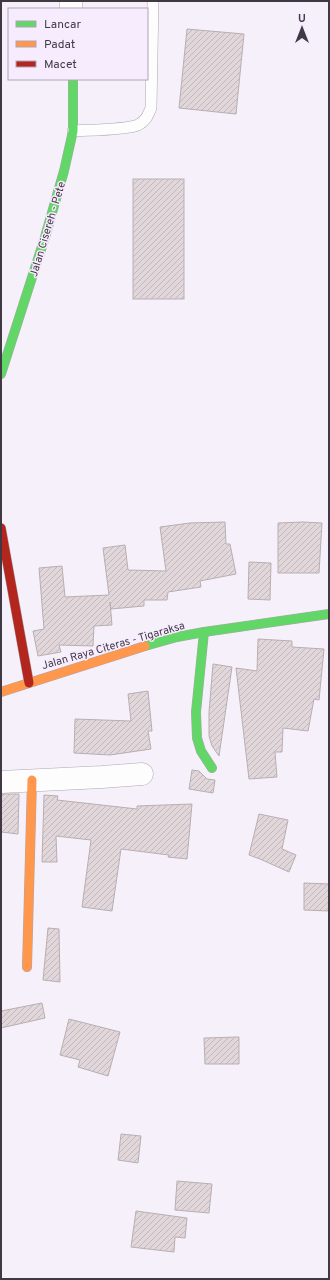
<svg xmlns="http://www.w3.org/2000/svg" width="330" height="1280" viewBox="0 0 330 1280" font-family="Overpass,sans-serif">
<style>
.building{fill:url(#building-hatch);stroke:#b8afb3}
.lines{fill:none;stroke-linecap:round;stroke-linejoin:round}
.lane-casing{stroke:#ada7b1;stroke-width:12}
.street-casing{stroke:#ada7b1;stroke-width:23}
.fast-casing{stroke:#ada7b1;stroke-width:10}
.slow-casing{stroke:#ada7b1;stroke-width:10}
.jam-casing{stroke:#ada7b1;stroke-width:10}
.lane{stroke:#fefdfe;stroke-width:11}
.street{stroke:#fefdfe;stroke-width:22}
.fast{stroke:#63d668;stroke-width:9}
.slow{stroke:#ff974d;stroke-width:9}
.jam{stroke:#b3261e;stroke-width:9}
.labels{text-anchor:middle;stroke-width:3;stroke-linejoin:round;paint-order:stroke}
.street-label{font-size:11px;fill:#403944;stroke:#f7ecfe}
</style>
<defs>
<pattern id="building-hatch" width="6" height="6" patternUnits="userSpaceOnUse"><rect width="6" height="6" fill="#e1d6d9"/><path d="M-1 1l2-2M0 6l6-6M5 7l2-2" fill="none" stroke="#c2b8bb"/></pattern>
</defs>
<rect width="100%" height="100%" fill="#f6f0fa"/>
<g class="building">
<path d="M 187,29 L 244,34 L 236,114 L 179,108 Z"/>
<rect x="133" y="179" width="51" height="120"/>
<path d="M 225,522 L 226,544 L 230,544 L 236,574 L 200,581 L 201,587 L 168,592 L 167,600 L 144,600 L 144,606 L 111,609 L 110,602 L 112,625 L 94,626 L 93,646 L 59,645 L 61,652 L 38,656 L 33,631 L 44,629 L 39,568 L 62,566 L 65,597 L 109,595 L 103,548 L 125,545 L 128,570 L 166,571 L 160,527 L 190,523 Z"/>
<path d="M 303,522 L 322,523 L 319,573 L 278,573 L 278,523 Z"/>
<path d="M 249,562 L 271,563 L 270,600 L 248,599 Z"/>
<path d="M 258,639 L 292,641 L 292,647 L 324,649 L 319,700 L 314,699 L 308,731 L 283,728 L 282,752 L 275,752 L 277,777 L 249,779 L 236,668 L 257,671 Z"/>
<path d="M 213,664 L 232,667 L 219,756 L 212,746 L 209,736 L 209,712 Z"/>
<path d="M 148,691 L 152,731 L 148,731 L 151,749 L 110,755 L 74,753 L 75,719 L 131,721 L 128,694 Z"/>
<path d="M 192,770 L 199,771 L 207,779 L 215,780 L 213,793 L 189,789 Z"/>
<path d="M 1,794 L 19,794 L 18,834 L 1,832 Z"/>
<path d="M 44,795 L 58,796 L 57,800 L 137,809 L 137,806 L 192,804 L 187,859 L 168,857 L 169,855 L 121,849 L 112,911 L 82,907 L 91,840 L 56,836 L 57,862 L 42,862 Z"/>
<path d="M 259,814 L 288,820 L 282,849 L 296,855 L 289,872 L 260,859 L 249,855 Z"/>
<path d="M 304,883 L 329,884 L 329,911 L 304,910 Z"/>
<path d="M 48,928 L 59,929 L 60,982 L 43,980 Z"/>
<path d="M 42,1003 L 45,1018 L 1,1028 L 1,1011 Z"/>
<path d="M 69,1019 L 120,1032 L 108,1076 L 78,1067 L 80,1060 L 60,1055 Z"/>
<path d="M 239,1037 L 239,1064 L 205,1064 L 204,1038 Z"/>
<path d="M 121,1134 L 141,1136 L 138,1163 L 118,1160 Z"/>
<path d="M 177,1181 L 212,1184 L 209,1213 L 175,1210 Z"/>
<path d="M 136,1211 L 187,1218 L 185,1238 L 175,1237 L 174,1252 L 131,1247 Z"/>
</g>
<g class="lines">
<defs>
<path id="lane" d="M 73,131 C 87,130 127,130 138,125 C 146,121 148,115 151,108 L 153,1"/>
<g id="street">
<path d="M 71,1 L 71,9"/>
<path d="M 1,782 L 102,777 L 142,774"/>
</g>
<g id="fast">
<path d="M 1,374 L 45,237 L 64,171 L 73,131 L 73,79"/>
<path d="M 204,632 L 196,712 L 197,738 L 201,751 L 212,768"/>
<path d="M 145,646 L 177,637 L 204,632 L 329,614"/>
</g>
<g id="slow">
<path d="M 1,692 L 145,646"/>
<path d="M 27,967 L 32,780"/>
</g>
<path id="jam" d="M 1,528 L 29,683"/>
</defs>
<use href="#lane" class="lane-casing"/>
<use href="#street" class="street-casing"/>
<use href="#fast" class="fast-casing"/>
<use href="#slow" class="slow-casing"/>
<use href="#jam" class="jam-casing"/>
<use href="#lane" class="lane"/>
<use href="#street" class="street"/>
<use href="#fast" class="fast"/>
<use href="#slow" class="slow"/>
<use href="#jam" class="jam"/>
</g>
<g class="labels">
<g class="street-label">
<text transform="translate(47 229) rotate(-73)" y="4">Jalan Cisereh - Pete</text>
<text transform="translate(113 645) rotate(-16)" y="4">Jalan Raya Citeras - Tigaraksa</text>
</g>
</g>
<rect width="330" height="1280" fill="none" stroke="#403944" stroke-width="4"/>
<rect x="8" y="8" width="140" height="72" fill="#f7ecfe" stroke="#aea4b4"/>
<rect x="16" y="21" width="20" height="6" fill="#63d668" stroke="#aea4b4"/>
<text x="44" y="28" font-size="12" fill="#403944">Lancar</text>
<rect x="16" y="41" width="20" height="6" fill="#ff974d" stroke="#aea4b4"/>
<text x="44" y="48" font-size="12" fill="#403944">Padat</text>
<rect x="16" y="61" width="20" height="6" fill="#b3261e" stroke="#aea4b4"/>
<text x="44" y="68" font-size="12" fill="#403944">Macet</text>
<g transform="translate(302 28)" stroke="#f7ecfe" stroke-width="3" paint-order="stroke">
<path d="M0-3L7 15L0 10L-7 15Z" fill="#403944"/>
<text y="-6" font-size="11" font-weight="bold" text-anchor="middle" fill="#403944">U</text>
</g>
</svg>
